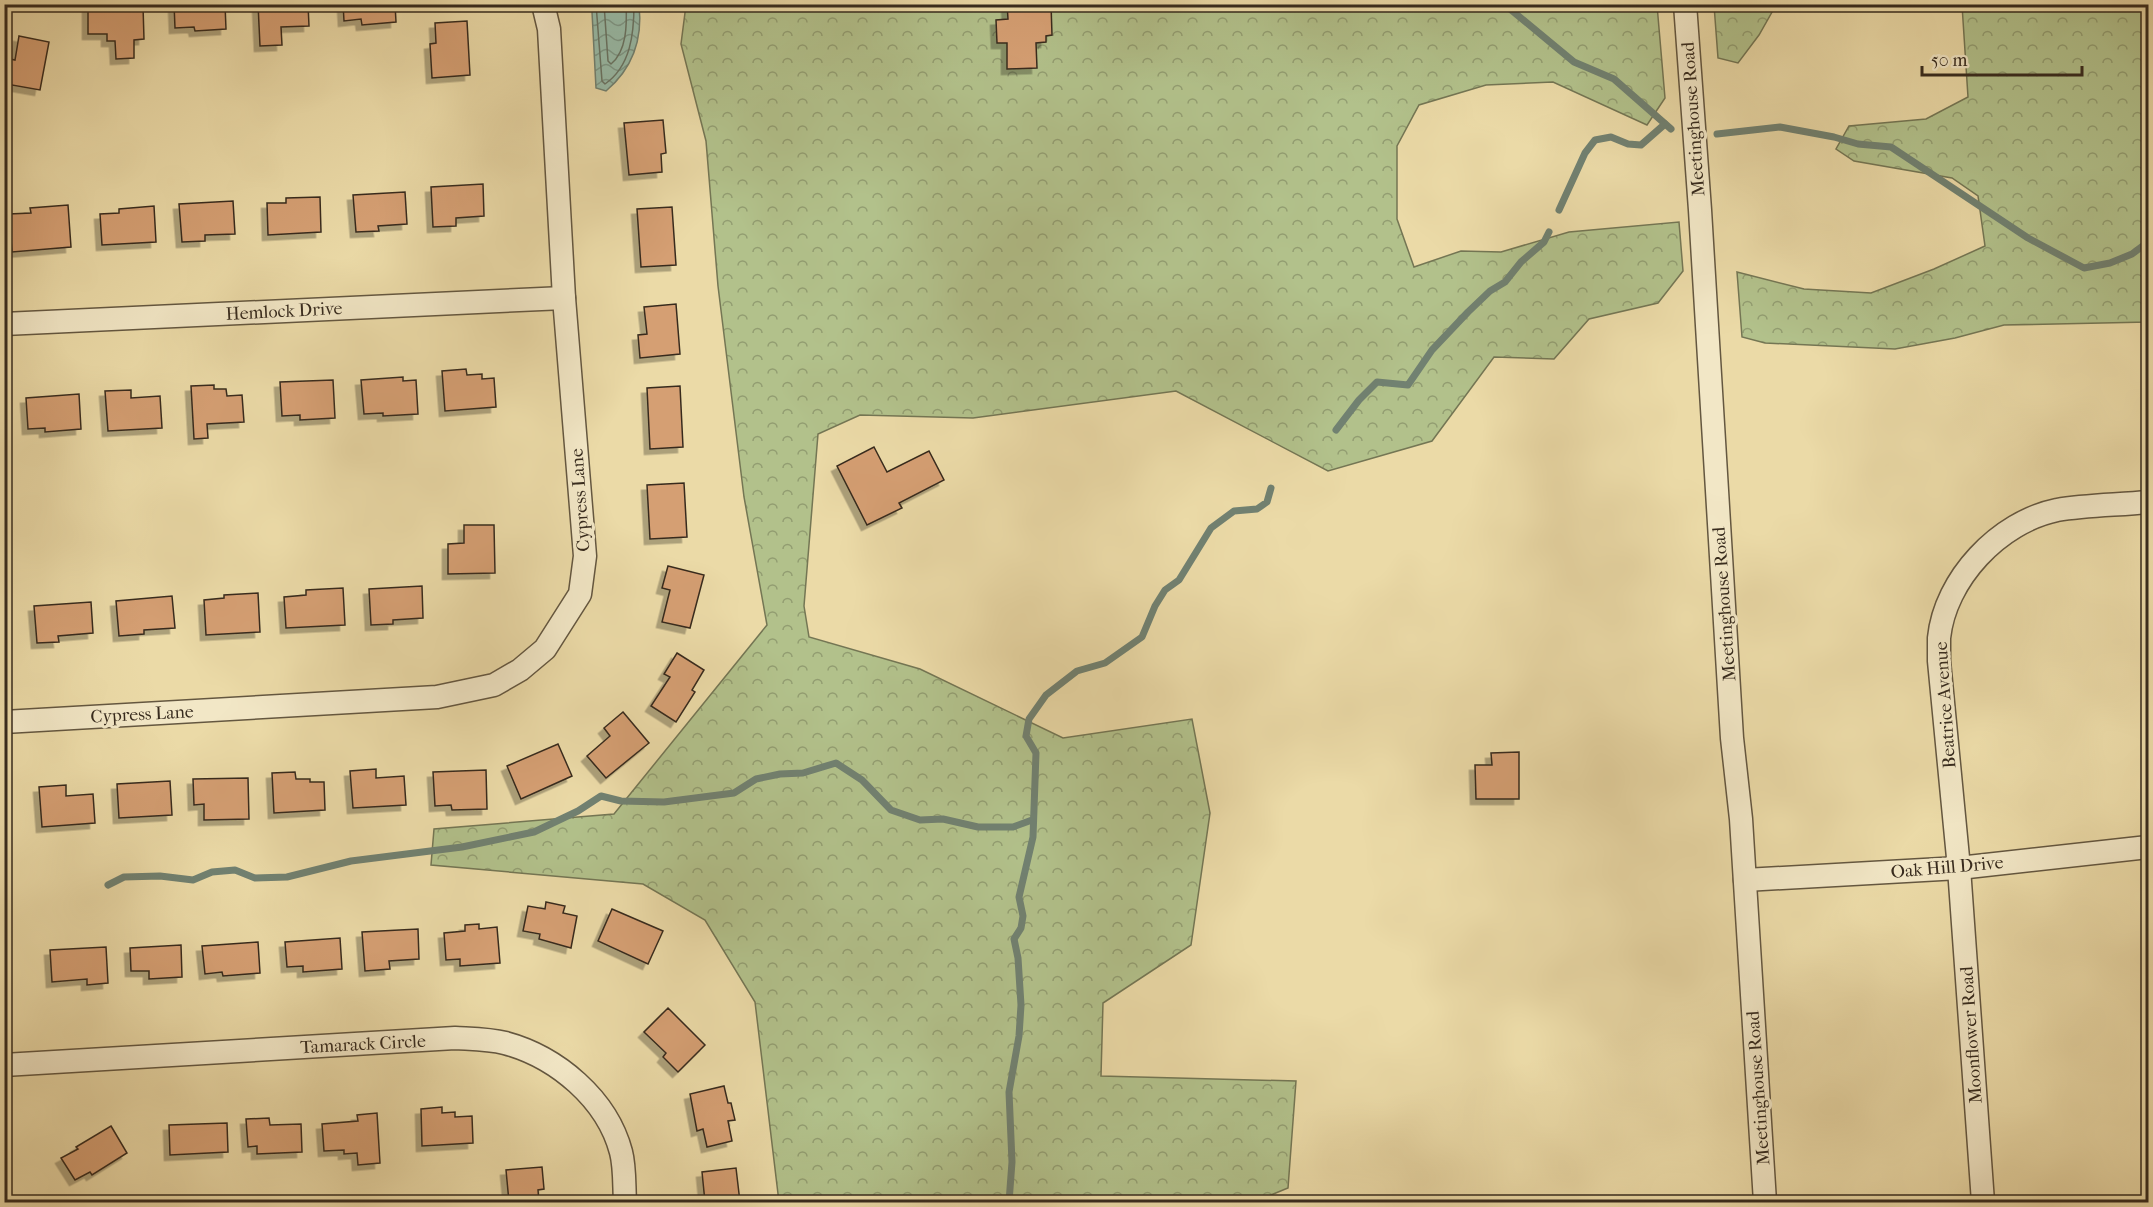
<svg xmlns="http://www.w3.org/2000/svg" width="2153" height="1207" viewBox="0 0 2153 1207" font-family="'IM FELL French Canon',serif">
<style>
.forest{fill:url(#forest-crowns);stroke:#747654;stroke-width:1.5}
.water{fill:url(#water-waves);stroke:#718171;stroke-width:1.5}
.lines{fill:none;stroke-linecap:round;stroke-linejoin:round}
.shore{stroke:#687363;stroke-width:1.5}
.stream{stroke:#718171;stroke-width:7}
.building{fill:#d59f73;stroke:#372b1e;stroke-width:1.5;filter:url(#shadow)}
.minor-casing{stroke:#645740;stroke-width:25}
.minor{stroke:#f2e7c6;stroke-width:22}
.labels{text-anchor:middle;stroke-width:6;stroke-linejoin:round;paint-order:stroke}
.street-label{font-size:18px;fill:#372b1e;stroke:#f2e7c6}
</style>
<defs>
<pattern id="forest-crowns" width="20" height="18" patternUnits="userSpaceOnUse" patternTransform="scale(1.5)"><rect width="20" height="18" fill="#b2c18b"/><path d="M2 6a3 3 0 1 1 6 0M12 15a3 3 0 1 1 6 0" fill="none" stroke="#929d71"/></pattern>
<pattern id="water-waves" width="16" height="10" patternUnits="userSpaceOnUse" patternTransform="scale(1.5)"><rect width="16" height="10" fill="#98bba8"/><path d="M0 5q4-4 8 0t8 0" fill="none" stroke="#7d9888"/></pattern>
<filter id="shadow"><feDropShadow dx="-5.5" dy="5.5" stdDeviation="0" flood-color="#0004"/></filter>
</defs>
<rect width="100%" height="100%" fill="#ebdaa7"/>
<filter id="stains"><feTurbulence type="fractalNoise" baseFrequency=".00333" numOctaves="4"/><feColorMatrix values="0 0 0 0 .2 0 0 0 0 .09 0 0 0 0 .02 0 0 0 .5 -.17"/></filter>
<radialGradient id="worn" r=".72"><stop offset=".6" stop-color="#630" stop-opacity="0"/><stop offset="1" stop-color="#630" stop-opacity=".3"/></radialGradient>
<g class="forest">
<path d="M 686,5 L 1657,5 L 1665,98 L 1647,125 L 1553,82 L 1486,85 L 1419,105 L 1397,146 L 1397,219 L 1414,267 L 1461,251 L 1501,252 L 1569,232 L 1679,222 L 1683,271 L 1658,303 L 1589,319 L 1554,359 L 1494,357 L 1432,441 L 1328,471 L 1176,391 L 973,418 L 860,415 L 818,434 L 804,606 L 809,637 L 920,669 L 1063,738 L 1192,719 L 1210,813 L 1191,945 L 1103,1003 L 1101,1076 L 1296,1081 L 1288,1188 L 1254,1202 L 779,1202 L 755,1002 L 705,920 L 643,884 L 431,865 L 434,829 L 614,814 L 767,625 L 744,497 L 718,286 L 706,141 L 681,44 Z"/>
<path d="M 1714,5 L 1776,5 L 1759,35 L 1738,63 L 1718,58 Z"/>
<path d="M 1962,5 L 2148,5 L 2148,322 L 2004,325 L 1955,338 L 1895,349 L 1765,343 L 1742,337 L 1737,272 L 1804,289 L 1871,293 L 1934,269 L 1985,246 L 1978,196 L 1952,178 L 1854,161 L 1836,149 L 1849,126 L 1926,119 L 1968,97 Z"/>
</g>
<path class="water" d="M 590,5 L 639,5 C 643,40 633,68 606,91 L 596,88 L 592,12 Z"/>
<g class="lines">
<g class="shore">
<path d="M 596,4 L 602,81 L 605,84 C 631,66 634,33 634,4"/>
<path d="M 604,4 L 608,61 L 611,64 C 627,51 627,24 626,4"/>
</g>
<g class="stream">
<path d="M 1504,4 L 1574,62 L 1614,79 L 1671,129"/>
<path d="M 1717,134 L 1780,127 L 1834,137 L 1858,144 L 1891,147 L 2028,238 L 2084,268 L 2110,263 L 2132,254 L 2148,242"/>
<path d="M 1559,210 L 1585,153 L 1595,140 L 1611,137 L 1628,144 L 1641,145 L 1665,124"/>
<path d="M 1336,430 L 1359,400 L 1377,382 L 1408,385 L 1432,350 L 1468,312 L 1490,291 L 1505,282 L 1521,262 L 1544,242 L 1549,232"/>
<path d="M 108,885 L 124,877 L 160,876 L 193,880 L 212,872 L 235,870 L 255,878 L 287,877 L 351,861 L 462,847 L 534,832 L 578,811 L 601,796 L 621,801 L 664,802 L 734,793 L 756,779 L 780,774 L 803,773 L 836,763 L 862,780 L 891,810 L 920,820 L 943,819 L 978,827 L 1013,827 L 1032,820"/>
<path d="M 1009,1202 L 1012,1162 L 1009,1092 L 1019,1036 L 1021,1005 L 1018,958 L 1014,939 L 1021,928 L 1023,916 L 1019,897 L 1033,837 L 1036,753 L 1026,736 L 1029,719 L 1046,695 L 1077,671 L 1105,663 L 1142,637 L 1155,606 L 1165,590 L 1179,580 L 1211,528 L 1234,511 L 1257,509 L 1267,502 L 1271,488"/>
</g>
</g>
<g class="building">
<path d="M 88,4 L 111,4 L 111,7 L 143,6 L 144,39 L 134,40 L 134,58 L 116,59 L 115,41 L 107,41 L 107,34 L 88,34 Z"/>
<path d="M 174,4 L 225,4 L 226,29 L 195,31 L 194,27 L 175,28 Z"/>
<path d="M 258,4 L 308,4 L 309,26 L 281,27 L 282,45 L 260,46 Z"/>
<path d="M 343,4 L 395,4 L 396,22 L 362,25 L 361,19 L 344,21 Z"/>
<path d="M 1007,4 L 1051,4 L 1052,35 L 1046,36 L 1046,42 L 1036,43 L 1037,68 L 1007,69 L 1007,43 L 997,43 L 996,20 L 1008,19 Z"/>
<path d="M 467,21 L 470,75 L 432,78 L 430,44 L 436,43 L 435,23 Z"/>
<path d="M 19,36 L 49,42 L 40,90 L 6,84 L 10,59 L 15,60 Z"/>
<path d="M 663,120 L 666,153 L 661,154 L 662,172 L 629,175 L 624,123 Z"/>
<path d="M 483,184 L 484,216 L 456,218 L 456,226 L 433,227 L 431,187 Z"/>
<path d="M 405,192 L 407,224 L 378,226 L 379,231 L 356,232 L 353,195 Z"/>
<path d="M 320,197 L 321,232 L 268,235 L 267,203 L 286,203 L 286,198 Z"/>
<path d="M 233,201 L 235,234 L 205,235 L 205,241 L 182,242 L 179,204 Z"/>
<path d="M 68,205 L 71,247 L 12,252 L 9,214 L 31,213 L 30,208 Z"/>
<path d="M 154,206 L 156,242 L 102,245 L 100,214 L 119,213 L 119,209 Z"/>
<path d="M 672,207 L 676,265 L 641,267 L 637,209 Z"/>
<path d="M 676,304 L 680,354 L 640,358 L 638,335 L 647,334 L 644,307 Z"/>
<path d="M 466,369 L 467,375 L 482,374 L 482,379 L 494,378 L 496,407 L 445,411 L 442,371 Z"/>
<path d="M 403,377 L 403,381 L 416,380 L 418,414 L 383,416 L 383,413 L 364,414 L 361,380 Z"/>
<path d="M 333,380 L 335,418 L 300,420 L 300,415 L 282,416 L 280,382 Z"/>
<path d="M 214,385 L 214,389 L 226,389 L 227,396 L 242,395 L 244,422 L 207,424 L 208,438 L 194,439 L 191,386 Z"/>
<path d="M 680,386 L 683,447 L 650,449 L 647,388 Z"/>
<path d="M 131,390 L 131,398 L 160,396 L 162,428 L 108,431 L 105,391 Z"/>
<path d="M 79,394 L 81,429 L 45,432 L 45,428 L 28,429 L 26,398 Z"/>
<path d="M 874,447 L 887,472 L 929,451 L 944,480 L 899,503 L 902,508 L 867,525 L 837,466 Z"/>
<path d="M 684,483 L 687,537 L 650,539 L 647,485 Z"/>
<path d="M 464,525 L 494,525 L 495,573 L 448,574 L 448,544 L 464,543 Z"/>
<path d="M 668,566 L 704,575 L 690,628 L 662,622 L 670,590 L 662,588 Z"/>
<path d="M 422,586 L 423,618 L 393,620 L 393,624 L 371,625 L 369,589 Z"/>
<path d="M 343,588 L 345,625 L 286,628 L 284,597 L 306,595 L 306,590 Z"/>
<path d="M 258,593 L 260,632 L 206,635 L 204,600 L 224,598 L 224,595 Z"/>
<path d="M 172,596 L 175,628 L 144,630 L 144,634 L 119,636 L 116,601 Z"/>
<path d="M 91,602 L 93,633 L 58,636 L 59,642 L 37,643 L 34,606 Z"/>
<path d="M 677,653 L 704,670 L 692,690 L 695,692 L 676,722 L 651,706 L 670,677 L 664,674 Z"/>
<path d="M 623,712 L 649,743 L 606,778 L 587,756 L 610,736 L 604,728 Z"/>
<path d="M 558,744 L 572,776 L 521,799 L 507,766 Z"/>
<path d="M 1519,752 L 1519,799 L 1476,799 L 1475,765 L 1492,765 L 1491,753 Z"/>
<path d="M 376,769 L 376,778 L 404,776 L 406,805 L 353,808 L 350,771 Z"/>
<path d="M 486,770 L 487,809 L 452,810 L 451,805 L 435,806 L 433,772 Z"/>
<path d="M 295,772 L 296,779 L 310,779 L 310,782 L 324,782 L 325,810 L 274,813 L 272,773 Z"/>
<path d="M 248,778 L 249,819 L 204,820 L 204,804 L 194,805 L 193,779 Z"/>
<path d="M 170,781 L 172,815 L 119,818 L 117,784 Z"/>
<path d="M 66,785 L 66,796 L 93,794 L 95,823 L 42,827 L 39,787 Z"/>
<path d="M 546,902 L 565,906 L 563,913 L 577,916 L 571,948 L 539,939 L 540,934 L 523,931 L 528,906 L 545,909 Z"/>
<path d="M 612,909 L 663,931 L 648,964 L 598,941 Z"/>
<path d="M 479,924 L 479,929 L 497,927 L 500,963 L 460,966 L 460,959 L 446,960 L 444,933 L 465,931 L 465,925 Z"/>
<path d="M 418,929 L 419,959 L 389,961 L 390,969 L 365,971 L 362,932 Z"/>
<path d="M 340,938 L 342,969 L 303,972 L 303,966 L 287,967 L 285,942 Z"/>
<path d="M 258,942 L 260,973 L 223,976 L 222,972 L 205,974 L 202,946 Z"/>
<path d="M 181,945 L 182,977 L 149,979 L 149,971 L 131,971 L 130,948 Z"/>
<path d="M 106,947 L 108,983 L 87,985 L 87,979 L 52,982 L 50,950 Z"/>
<path d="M 668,1008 L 705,1045 L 678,1072 L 663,1057 L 666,1053 L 644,1032 Z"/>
<path d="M 724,1086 L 728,1103 L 731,1103 L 735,1120 L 728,1121 L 732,1141 L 707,1147 L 703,1129 L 697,1131 L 690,1094 Z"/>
<path d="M 442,1107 L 442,1113 L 455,1112 L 455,1117 L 472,1116 L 473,1143 L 422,1146 L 421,1109 Z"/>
<path d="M 377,1113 L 380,1163 L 358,1165 L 357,1153 L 344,1154 L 344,1150 L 324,1151 L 322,1124 L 358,1121 L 357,1115 Z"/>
<path d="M 269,1118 L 270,1125 L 301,1124 L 302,1152 L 257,1154 L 257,1146 L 248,1147 L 246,1119 Z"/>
<path d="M 227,1123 L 228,1152 L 170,1155 L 169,1125 Z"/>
<path d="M 111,1126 L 127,1153 L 92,1175 L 90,1172 L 75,1180 L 61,1158 L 78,1149 L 76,1147 Z"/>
<path d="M 542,1167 L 544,1189 L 538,1190 L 539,1202 L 509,1202 L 506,1170 Z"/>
<path d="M 736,1168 L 740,1202 L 705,1202 L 702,1172 Z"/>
</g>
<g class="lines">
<defs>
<g id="minor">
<path d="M 1685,4 L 1700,210 L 1732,738 L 1741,819 L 1765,1202"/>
<path d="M 4,324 L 564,298"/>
<path d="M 4,722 L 437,697 L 494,685 L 520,670 L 545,649 L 580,594 L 585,556 L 564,298 L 549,29 L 543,4"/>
<path d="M 1745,880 L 1959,868 L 2148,847"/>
<path d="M 4,1065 L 455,1038 C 471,1039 489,1039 505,1043 C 557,1057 607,1099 621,1152 C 625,1167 624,1186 625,1202"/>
<path d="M 1983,1202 L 1959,868 L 1939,661 C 1939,654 1939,646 1939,638 C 1945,579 1999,522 2057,510 C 2086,505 2118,505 2148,502"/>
</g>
</defs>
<use href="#minor" class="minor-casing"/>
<use href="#minor" class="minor"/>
</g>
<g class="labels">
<g class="street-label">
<text transform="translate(1693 119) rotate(-94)" y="6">Meetinghouse Road</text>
<text transform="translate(284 311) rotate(-3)" y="6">Hemlock Drive</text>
<text transform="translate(580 500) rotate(-94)" y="6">Cypress Lane</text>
<text transform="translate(1724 604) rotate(-94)" y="6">Meetinghouse Road</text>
<text transform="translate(1945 705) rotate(-94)" y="6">Beatrice Avenue</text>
<text transform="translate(142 714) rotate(-3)" y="6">Cypress Lane</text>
<text transform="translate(1947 867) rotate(-5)" y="6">Oak Hill Drive</text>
<text transform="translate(1971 1035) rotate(-94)" y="6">Moonflower Road</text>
<text transform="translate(363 1044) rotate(-3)" y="6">Tamarack Circle</text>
<text transform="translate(1758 1088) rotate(-94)" y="6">Meetinghouse Road</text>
</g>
</g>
<rect width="2153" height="1207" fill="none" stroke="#ebdaa7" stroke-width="24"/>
<rect x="6" y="6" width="2141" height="1195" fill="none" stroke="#372b1e" stroke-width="3"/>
<rect x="12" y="12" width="2129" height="1183" fill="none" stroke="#372b1e" stroke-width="1.5"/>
<path d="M1922 66v9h160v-9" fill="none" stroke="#372b1e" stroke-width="3"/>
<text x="1931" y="66" font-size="18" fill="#372b1e" stroke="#f2e7c6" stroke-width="4.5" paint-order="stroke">50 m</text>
<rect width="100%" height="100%" filter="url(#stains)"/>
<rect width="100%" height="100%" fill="url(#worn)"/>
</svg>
